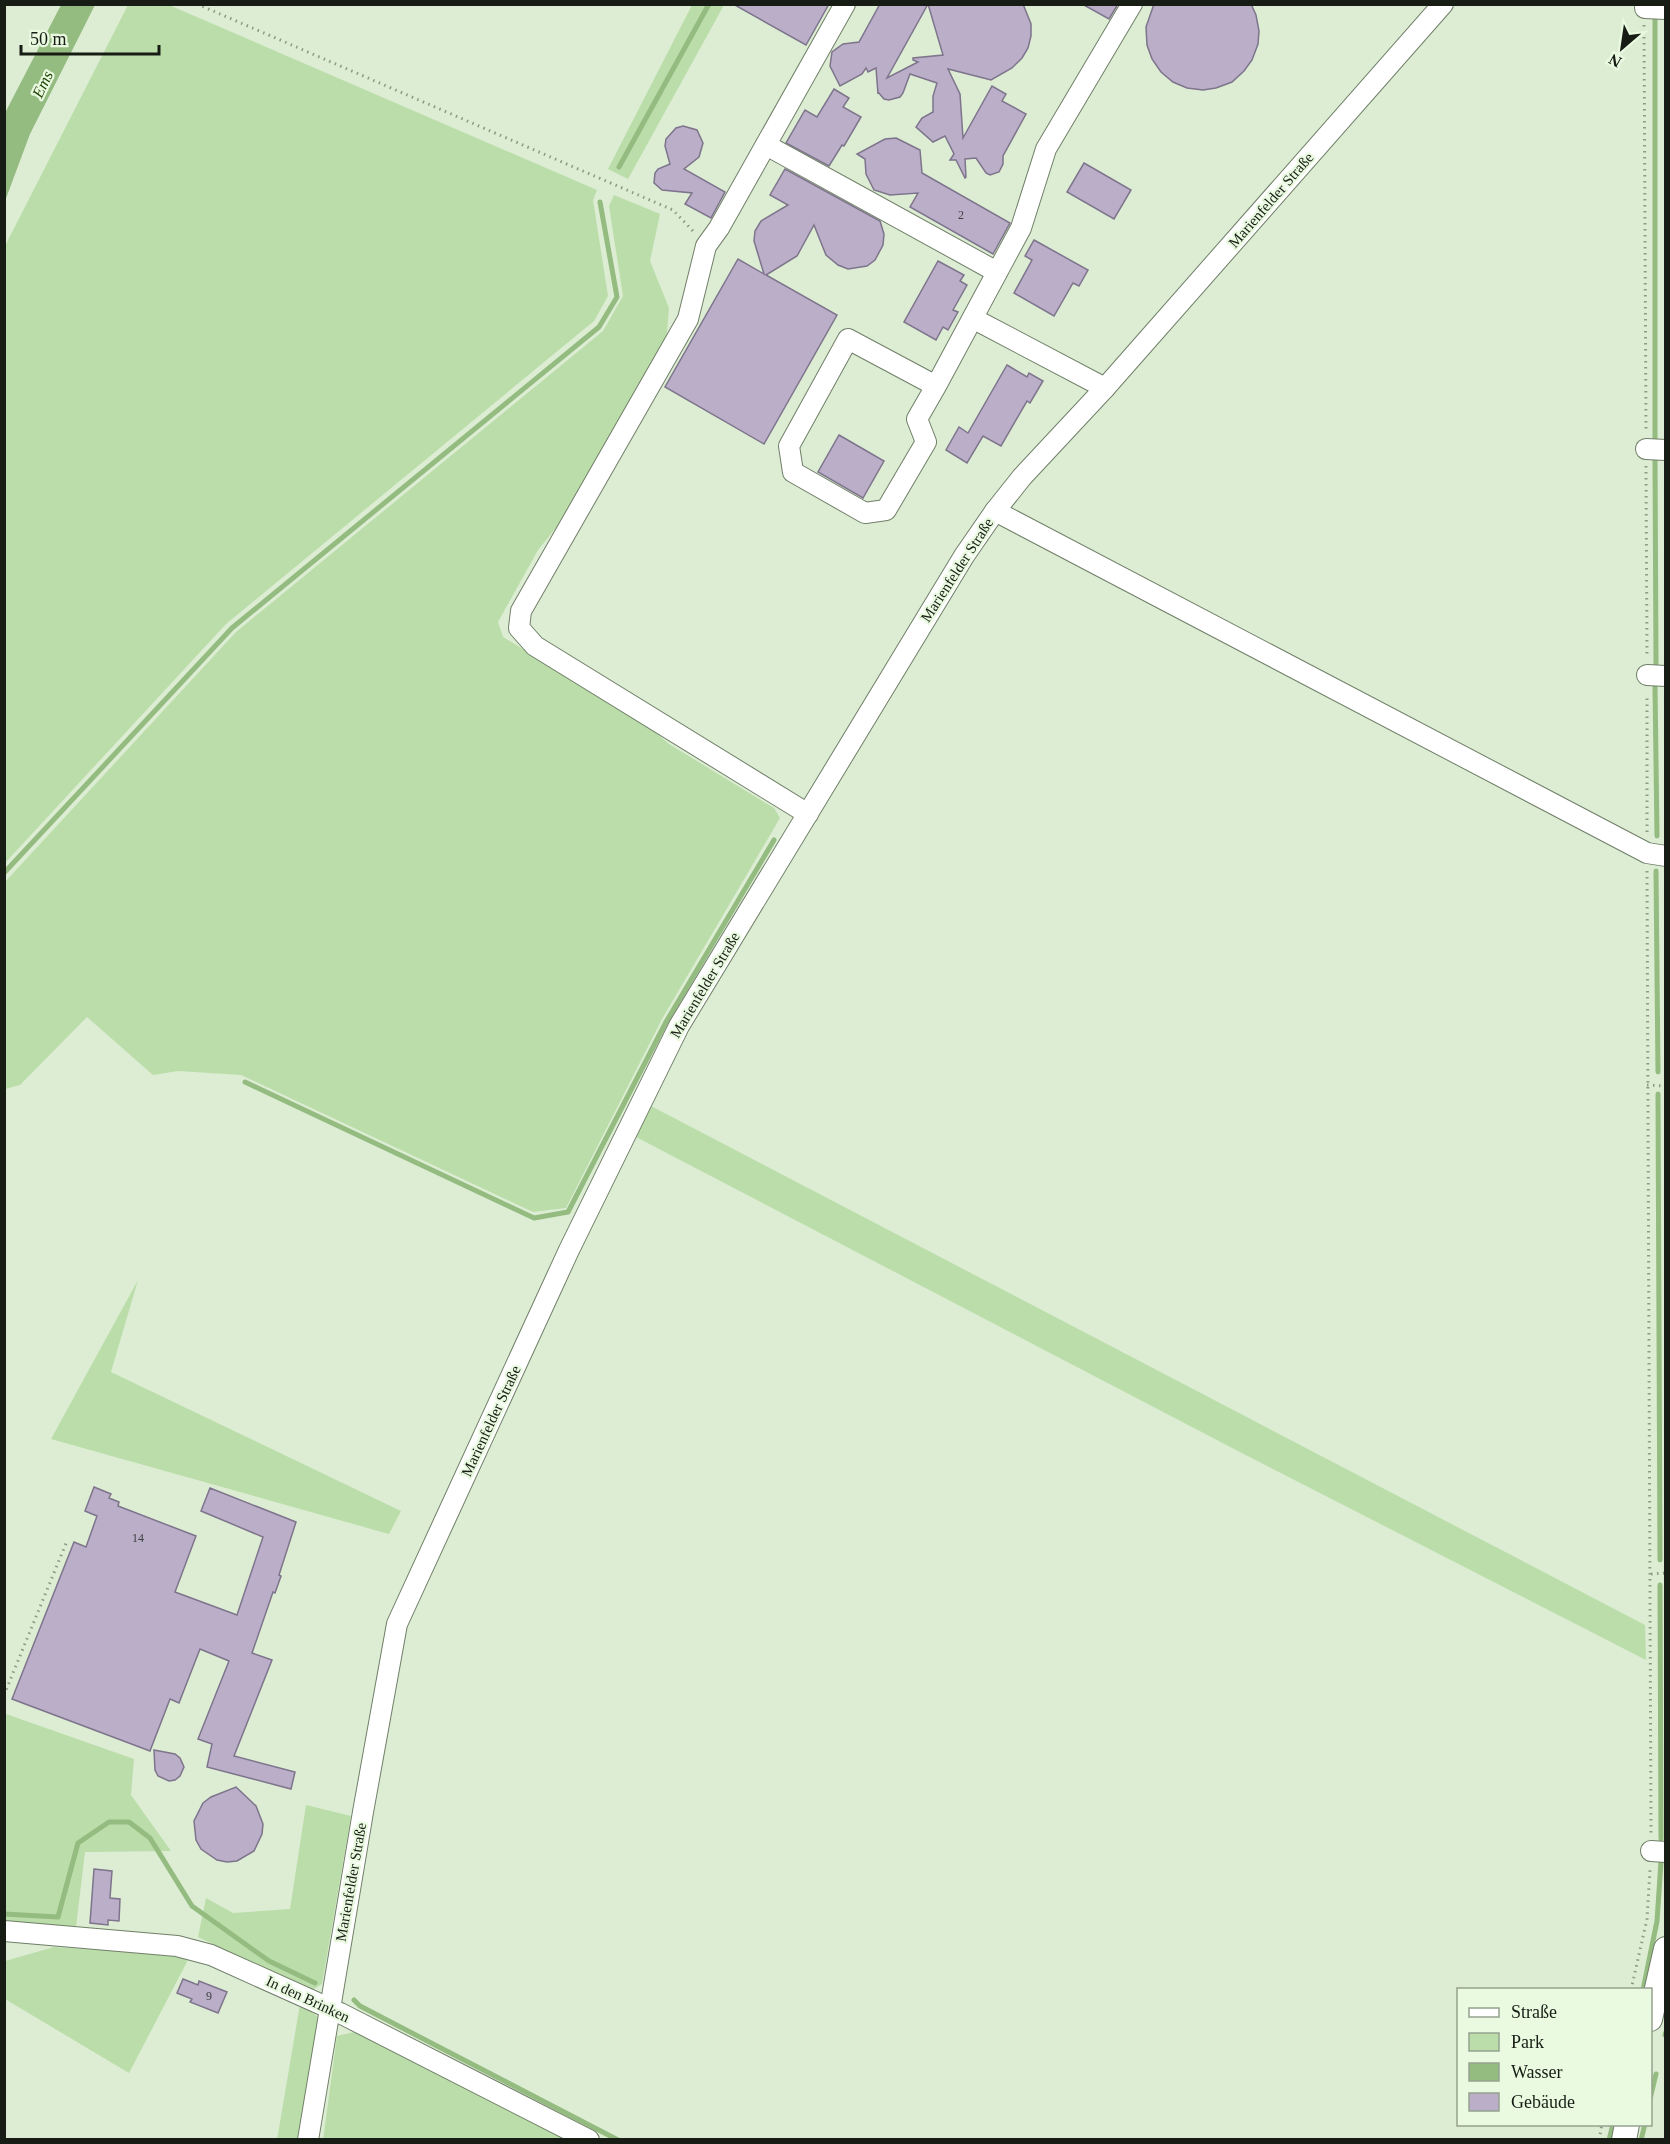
<svg xmlns="http://www.w3.org/2000/svg" width="1670" height="2144" viewBox="0 0 1670 2144" font-family="Georgia,serif">
<style>
.green{fill:#bda}
.water{fill:#94bb80}
.lines{fill:none;stroke-linecap:round;stroke-linejoin:round}
.stream{stroke:#94bb80;stroke-width:5}
.building{fill:#baaec8;stroke:#7e748c;stroke-width:1.5}
.minor-casing{stroke:#707f68;stroke-width:22}
.major-casing{stroke:#707f68;stroke-width:26}
.path{stroke:#8e9a88;stroke-width:3;stroke-dasharray:1.5 4.5;stroke-linecap:butt}
.minor{stroke:#fff;stroke-width:20}
.major{stroke:#fff;stroke-width:24}
.labels{text-anchor:middle;stroke-width:4.5;stroke-linejoin:round;paint-order:stroke}
.number-label{font-size:12px;fill:#404142}
.street-label{font-size:15px;fill:#171d15;stroke:#e9fae0}
.water-label{font-size:16px;font-style:italic;fill:#204405;stroke:#e9fae0}
</style>
<rect width="100%" height="100%" fill="#dcedd3"/>
<g class="green">
<path d="M 128,5 L 169,5 L 597,190 L 593,200 L 608,296 L 594,321 L 226,624 L 5,863 L 5,246 Z"/>
<path d="M 692,5 L 724,5 L 628,179 L 608,169 Z"/>
<path d="M 614,195 L 660,214 L 650,261 L 669,308 L 666,344 L 568,513 L 538,550 L 498,622 L 503,637 L 639,718 L 669,744 L 774,808 L 780,818 L 662,1019 L 566,1208 L 533,1212 L 241,1075 L 178,1071 L 153,1075 L 87,1017 L 20,1085 L 5,1089 L 4,883 L 236,632 L 603,331 L 623,296 L 609,206 Z"/>
<path d="M 651,1106 L 1645,1625 L 1646,1660 L 1236,1450 L 636,1137 Z"/>
<path d="M 138,1280 L 111,1372 L 401,1511 L 389,1534 L 51,1439 Z"/>
<path d="M 6,1714 L 134,1759 L 131,1795 L 171,1851 L 85,1852 L 76,1927 L 5,1921 L 4,1727 Z"/>
<path d="M 306,1805 L 351,1816 L 322,1984 L 311,1991 L 198,1937 L 206,1898 L 233,1913 L 290,1909 Z"/>
<path d="M 54,1947 L 190,1956 L 129,2073 L 5,1999 L 5,1961 Z"/>
<path d="M 300,2004 L 318,2017 L 299,2139 L 277,2140 Z"/>
<path d="M 358,2031 L 570,2140 L 323,2140 L 337,2036 Z"/>
</g>
<path class="water" d="M 61,5 L 95,5 L 30,134 L 5,201 L 5,113 Z"/>
<g class="lines">
<g class="stream">
<path d="M 1655,18 L 1655,438"/>
<path d="M 619,167 L 709,4"/>
<path d="M 1655,458 L 1656,664"/>
<path d="M 1655,686 L 1657,836"/>
<path d="M 1656,871 L 1658,1072"/>
<path d="M 4,873 L 232,628 L 599,327 L 617,297 L 600,202"/>
<path d="M 245,1082 L 534,1218 L 568,1212 L 666,1022 L 774,840"/>
<path d="M 1658,1094 L 1660,1560"/>
<path d="M 1660,1585 L 1661,1839"/>
<path d="M 4,1914 L 58,1917 L 78,1843 L 109,1822 L 129,1822 L 150,1838 L 192,1906 L 269,1961 L 315,1983"/>
<path d="M 1643,1990 L 1657,1921 L 1661,1862"/>
<path d="M 354,2000 L 360,2006 L 618,2140"/>
<path d="M 1665,2035 L 1666,2032"/>
<path d="M 1650,2099 L 1656,2074"/>
<path d="M 1609,2140 L 1613,2124"/>
<path d="M 1641,2140 L 1645,2124"/>
</g>
</g>
<g class="building">
<path d="M 733,4 L 829,4 L 806,45 Z"/>
<path d="M 880,4 L 928,4 L 887,78 L 918,62 L 913,60 L 913,58 L 943,55 L 928,4 L 1023,4 L 1031,24 L 1031,36 L 1028,48 L 1022,58 L 1012,68 L 991,80 L 948,69 L 960,94 L 963,138 L 992,86 L 1006,94 L 1002,101 L 1026,114 L 1003,156 L 1003,164 L 999,172 L 990,175 L 986,173 L 976,158 L 965,159 L 966,177 L 965,178 L 956,160 L 950,160 L 954,154 L 945,136 L 933,142 L 916,127 L 922,118 L 933,112 L 933,96 L 937,83 L 910,74 L 903,93 L 900,97 L 889,100 L 884,99 L 878,92 L 878,94 L 876,68 L 868,72 L 866,68 L 862,74 L 840,86 L 830,66 L 832,52 L 843,44 L 859,42 Z"/>
<path d="M 1082,4 L 1118,4 L 1109,19 Z"/>
<path d="M 1154,4 L 1251,4 L 1256,15 L 1259,31 L 1258,44 L 1252,60 L 1244,71 L 1232,82 L 1216,88 L 1203,90 L 1187,88 L 1173,82 L 1161,72 L 1152,59 L 1147,45 L 1146,27 Z"/>
<path d="M 834,89 L 849,98 L 843,107 L 861,117 L 844,146 L 842,145 L 829,166 L 786,143 L 805,110 L 817,117 Z"/>
<path d="M 683,126 L 697,130 L 703,143 L 699,157 L 684,169 L 725,192 L 711,218 L 685,204 L 692,193 L 662,190 L 654,183 L 655,173 L 658,169 L 670,164 L 665,146 L 666,139 L 676,128 Z"/>
<path d="M 896,138 L 920,150 L 922,173 L 1010,223 L 993,254 L 910,207 L 918,193 L 890,195 L 874,190 L 866,174 L 865,159 L 857,154 L 885,139 Z"/>
<path d="M 1084,163 L 1131,190 L 1114,219 L 1067,192 Z"/>
<path d="M 785,169 L 880,221 L 884,234 L 883,245 L 875,260 L 867,266 L 848,269 L 838,265 L 826,255 L 814,225 L 797,256 L 766,275 L 837,315 L 764,444 L 665,387 L 738,259 L 764,274 L 754,241 L 755,231 L 761,221 L 788,205 L 770,195 Z"/>
<path d="M 1034,240 L 1088,270 L 1079,286 L 1073,283 L 1054,316 L 1014,293 L 1032,260 L 1025,256 Z"/>
<path d="M 938,261 L 964,275 L 960,281 L 967,285 L 953,310 L 958,312 L 948,330 L 943,327 L 936,340 L 904,322 Z"/>
<path d="M 1007,365 L 1027,377 L 1029,373 L 1043,381 L 1030,403 L 1027,401 L 1001,446 L 983,436 L 967,463 L 946,450 L 959,427 L 968,433 Z"/>
<path d="M 839,435 L 884,461 L 863,498 L 818,472 Z"/>
<path d="M 94,1487 L 111,1494 L 109,1498 L 119,1502 L 118,1506 L 196,1536 L 175,1592 L 237,1615 L 263,1537 L 201,1511 L 210,1488 L 296,1522 L 279,1575 L 281,1576 L 275,1593 L 273,1592 L 252,1653 L 272,1660 L 234,1756 L 295,1772 L 291,1789 L 207,1767 L 212,1744 L 198,1739 L 229,1661 L 200,1649 L 179,1703 L 170,1699 L 150,1751 L 12,1699 L 74,1542 L 86,1547 L 97,1516 L 85,1511 Z"/>
<path d="M 154,1750 L 175,1754 L 180,1758 L 184,1767 L 180,1776 L 175,1780 L 169,1781 L 158,1776 L 155,1770 Z"/>
<path d="M 236,1787 L 256,1806 L 263,1824 L 262,1834 L 254,1851 L 237,1861 L 227,1862 L 217,1860 L 201,1849 L 196,1840 L 194,1821 L 203,1803 L 211,1797 Z"/>
<path d="M 94,1869 L 112,1871 L 110,1898 L 120,1899 L 119,1921 L 108,1920 L 108,1925 L 90,1923 Z"/>
<path d="M 183,1979 L 198,1985 L 199,1981 L 227,1992 L 218,2013 L 190,2002 L 192,1999 L 177,1993 Z"/>
</g>
<g class="lines">
<defs>
<g id="minor">
<path d="M 1645,8 L 1666,9"/>
<path d="M 766,145 L 997,272"/>
<path d="M 974,319 L 1105,388"/>
<path d="M 936,386 L 917,419 L 926,442 L 886,510 L 865,513 L 793,472 L 789,446 L 848,339 L 936,386 L 1021,228 L 1046,149 L 1132,4"/>
<path d="M 1646,449 L 1666,450"/>
<path d="M 995,511 L 1647,853 L 1666,856"/>
<path d="M 1647,675 L 1666,676"/>
<path d="M 808,814 L 535,646 L 519,628 L 521,611 L 688,319 L 706,246 L 719,228 L 845,4"/>
<path d="M 1651,1851 L 1666,1852"/>
<path d="M 4,1931 L 177,1946 L 211,1955 L 340,2013 L 589,2140"/>
<path d="M 308,2140 L 363,1812 L 397,1624 L 569,1250 L 679,1026 L 964,556 L 995,511 L 1022,477 L 1105,388 L 1443,4"/>
</g>
<g id="major">
<path d="M 1650,2019 L 1666,1949"/>
<path d="M 1624,2140 L 1627,2124"/>
</g>
</defs>
<use href="#minor" class="minor-casing"/>
<use href="#major" class="major-casing"/>
<g class="path">
<path d="M 197,4 L 673,210 L 693,231"/>
<path d="M 1644,25 L 1646,430"/>
<path d="M 1646,466 L 1647,658"/>
<path d="M 1647,832 L 1647,694"/>
<path d="M 1647,871 L 1651,1834"/>
<path d="M 1647,1085 L 1666,1086"/>
<path d="M 1651,1574 L 1666,1573"/>
<path d="M 4,1695 L 67,1541"/>
<path d="M 1631,1990 L 1647,1919 L 1650,1870"/>
<path d="M 1599,2140 L 1602,2124"/>
</g>
<use href="#minor" class="minor"/>
<use href="#major" class="major"/>
</g>
<g class="labels">
<g class="number-label">
<text x="961" y="219">2</text>
<text x="138" y="1542">14</text>
<text x="209" y="2000">9</text>
</g>
<g class="street-label">
<text transform="translate(1271 200) rotate(-49)" y="5">Marienfelder Straße</text>
<text transform="translate(957 570) rotate(-57)" y="5">Marienfelder Straße</text>
<text transform="translate(705 985) rotate(-59)" y="5">Marienfelder Straße</text>
<text transform="translate(491 1421) rotate(-65)" y="5">Marienfelder Straße</text>
<text transform="translate(351 1882) rotate(-80)" y="5">Marienfelder Straße</text>
<text transform="translate(308 1999) rotate(25)" y="5">In den Brinken</text>
</g>
<g class="water-label">
<text transform="translate(42 84) rotate(-65)" y="6">Ems</text>
</g>
</g>
<rect width="1670" height="2144" fill="none" stroke="#171d15" stroke-width="12"/>
<rect x="1457" y="1988" width="195" height="138" fill="#e9fae0" stroke="#95a28f" stroke-width="1.5"/>
<rect x="1469" y="2008" width="30" height="9" fill="#ffffff" stroke="#95a28f" stroke-width="1.5"/>
<text x="1511" y="2018" font-size="18" fill="#171d15">Straße</text>
<rect x="1469" y="2033" width="30" height="18" fill="#bbddaa" stroke="#95a28f" stroke-width="1.5"/>
<text x="1511" y="2048" font-size="18" fill="#171d15">Park</text>
<rect x="1469" y="2063" width="30" height="18" fill="#94bb80" stroke="#95a28f" stroke-width="1.5"/>
<text x="1511" y="2078" font-size="18" fill="#171d15">Wasser</text>
<rect x="1469" y="2093" width="30" height="18" fill="#baaec8" stroke="#95a28f" stroke-width="1.5"/>
<text x="1511" y="2108" font-size="18" fill="#171d15">Gebäude</text>
<g transform="translate(1622 48) rotate(209)" stroke="#e9fae0" stroke-width="4.5" paint-order="stroke">
<path d="M0-4.5L10 22L0 15L-10 22Z" fill="#171d15"/>
<text y="-9" font-size="16" font-weight="bold" text-anchor="middle" fill="#171d15">N</text>
</g>
<path d="M21 45v9h138v-9" fill="none" stroke="#171d15" stroke-width="3"/>
<text x="30" y="45" font-size="18" fill="#171d15" stroke="#e9fae0" stroke-width="4.5" paint-order="stroke">50 m</text>
</svg>
